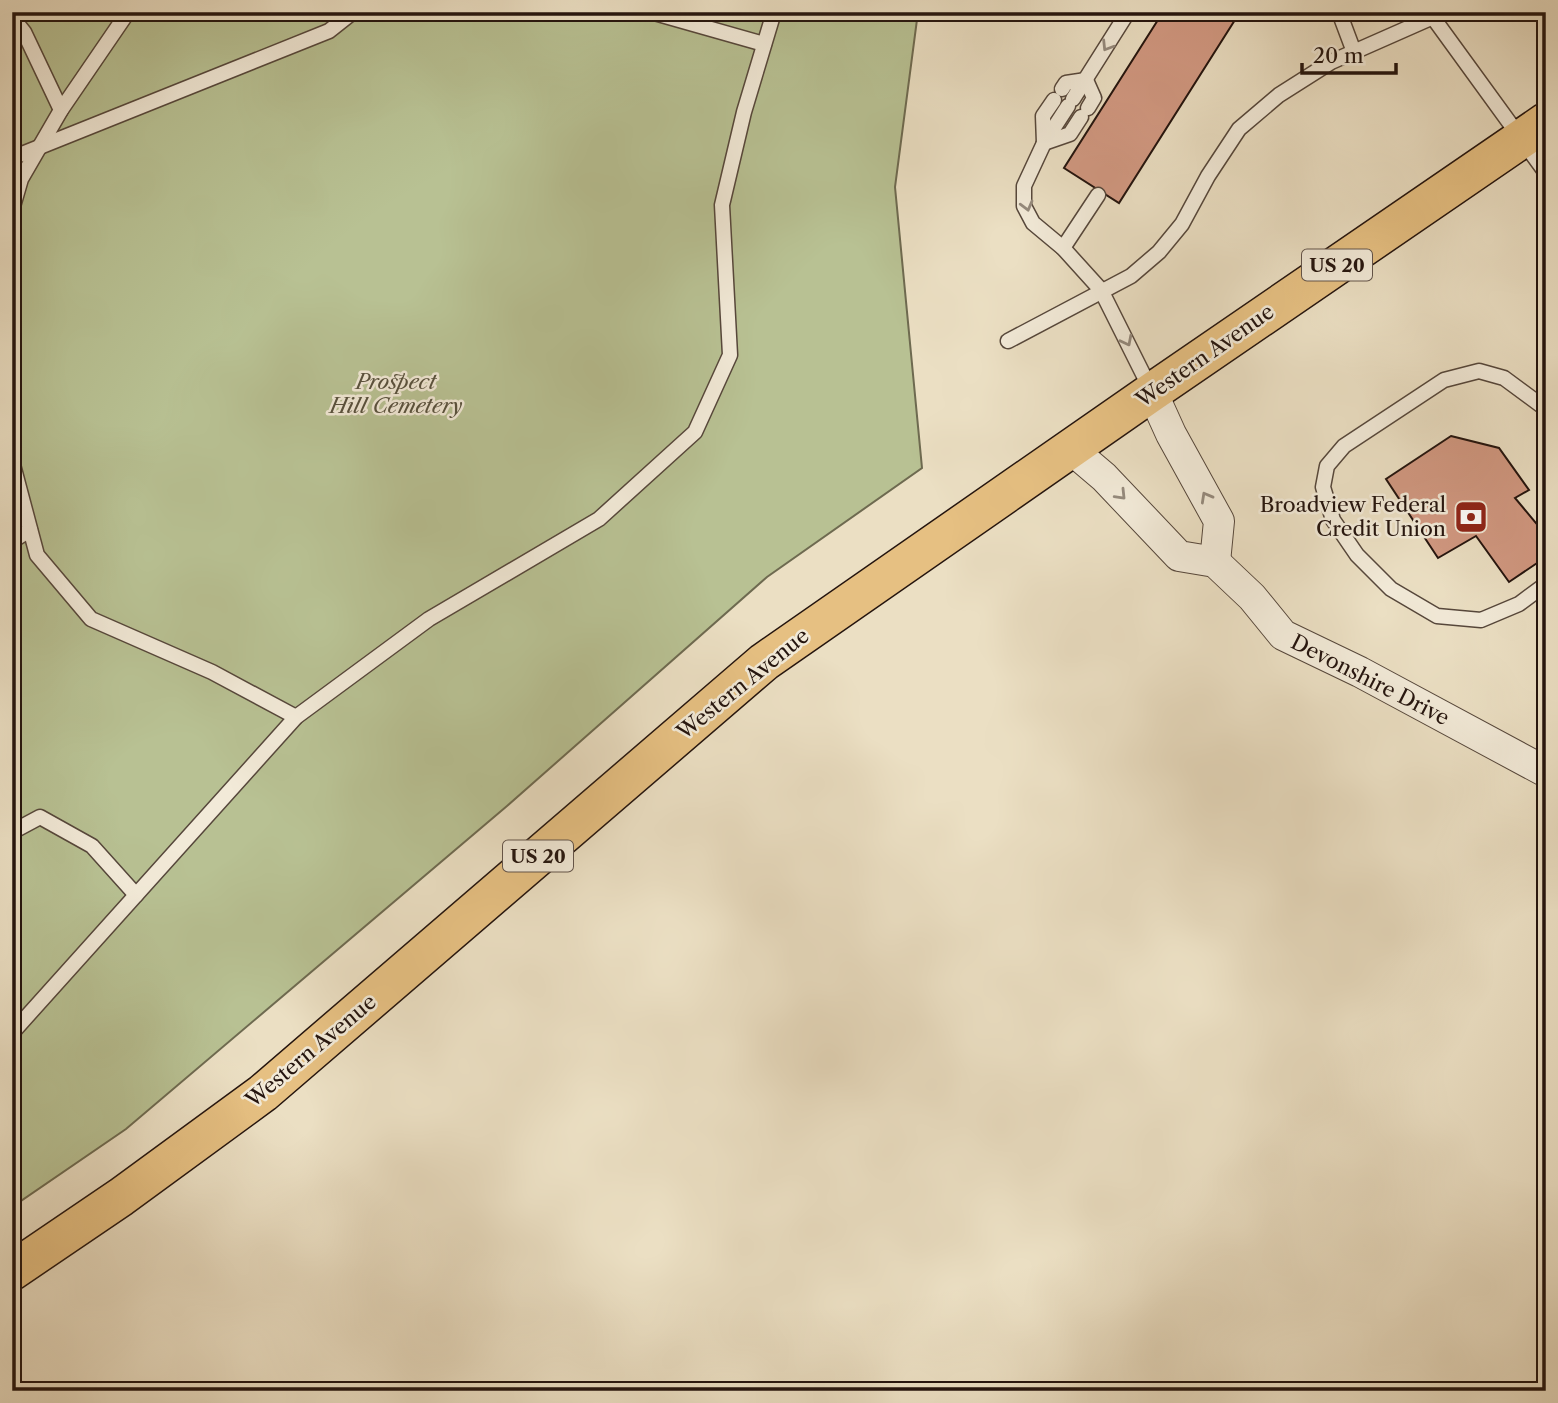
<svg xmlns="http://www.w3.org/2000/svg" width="1558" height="1403" viewBox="0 0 1558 1403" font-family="'Libre Caslon Text',serif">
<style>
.green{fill:#b8c193;stroke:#6e6a50;stroke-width:2}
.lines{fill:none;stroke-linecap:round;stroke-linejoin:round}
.stream{stroke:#6b7876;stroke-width:10}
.building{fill:#d19881;stroke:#24140e;stroke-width:2}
.lane-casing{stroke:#56473b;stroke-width:17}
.street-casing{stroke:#56473b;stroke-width:32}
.primary-casing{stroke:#24140e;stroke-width:41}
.lane{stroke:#f2ead8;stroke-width:14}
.street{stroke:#f2ead8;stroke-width:30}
.primary{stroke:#e6c082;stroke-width:38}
.oneway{stroke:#958a7d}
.labels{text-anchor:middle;stroke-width:5;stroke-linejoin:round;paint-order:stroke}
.shield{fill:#f2ead8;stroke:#62544b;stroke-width:2}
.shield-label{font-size:19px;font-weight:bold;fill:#24140e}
.street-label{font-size:21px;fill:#24140e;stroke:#f2ead8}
.park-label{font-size:21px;font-style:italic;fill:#58513d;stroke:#f2ead8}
.poi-label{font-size:21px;fill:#24140e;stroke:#f2ead8;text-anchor:end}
</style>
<rect width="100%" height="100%" fill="#ebdfc3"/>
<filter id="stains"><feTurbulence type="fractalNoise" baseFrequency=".00286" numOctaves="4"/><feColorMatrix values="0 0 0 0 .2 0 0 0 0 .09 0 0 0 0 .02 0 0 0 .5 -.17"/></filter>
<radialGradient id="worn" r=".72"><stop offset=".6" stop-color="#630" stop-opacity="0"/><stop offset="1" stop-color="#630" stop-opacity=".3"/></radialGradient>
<path class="green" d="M 12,12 L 918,12 L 895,187 L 922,468 L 767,577 L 507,806 L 126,1129 L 12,1207 Z"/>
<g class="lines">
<path class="stream" d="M 1546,999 L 1546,1101"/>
</g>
<g class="building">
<path d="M 1163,12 L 1240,12 L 1119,203 L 1064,168 Z"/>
<path d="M 1451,436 L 1499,448 L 1529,490 L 1515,498 L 1546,535 L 1546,557 L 1509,582 L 1476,536 L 1438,558 L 1386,479 Z"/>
</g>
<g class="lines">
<defs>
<g id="lane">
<path d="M 651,12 L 764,44"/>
<path d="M 1339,12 L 1354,52"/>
<path d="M 1429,12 L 1546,173"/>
<path d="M 12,17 L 24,32 L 61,110"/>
<path d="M 1086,80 L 1094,98 L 1088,108"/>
<path d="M 1062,89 L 1066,83 L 1086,80"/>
<path d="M 1073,99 L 1128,12"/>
<path d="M 1068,106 L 1044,143 L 1024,186 L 1024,206 L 1033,223 L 1063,248 L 1101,290 L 1151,390"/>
<path d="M 1044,143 L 1070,134 L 1081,117"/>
<path d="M 1044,143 L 1043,116 L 1054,100"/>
<path d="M 12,158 L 329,31 L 353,12"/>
<path d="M 12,210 L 21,179 L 61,110 L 128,12"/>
<path d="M 1063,248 L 1098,195"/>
<path d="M 1008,341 L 1131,276 L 1159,252 L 1182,224 L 1208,176 L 1239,129 L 1279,95 L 1331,62 L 1433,17 L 1437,12"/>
<path d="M 1546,409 L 1504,378 L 1479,371 L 1444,380 L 1344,446 L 1327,466 L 1323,487 L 1333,520 L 1357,555 L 1391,589 L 1437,616 L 1481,620 L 1519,604 L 1546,584"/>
<path d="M 12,461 L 37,555 L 91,619 L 212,672 L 296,717"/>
<path d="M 12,541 L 30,530"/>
<path d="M 12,832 L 40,817 L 92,846 L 136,895"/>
<path d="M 12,1033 L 296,717 L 429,619 L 599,519 L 695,432 L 730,355 L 722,205 L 744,112 L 774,12"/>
</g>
<g id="street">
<path d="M 1152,392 L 1171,434 L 1219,521 L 1215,562"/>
<path d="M 1071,449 L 1104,477 L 1179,556 L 1215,562 L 1252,597 L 1283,635 L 1360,672 L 1546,772"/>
</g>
<path id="primary" d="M 12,1271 L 121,1197 L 263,1093 L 764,662 L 1152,392 L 1546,122"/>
</defs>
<use href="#lane" class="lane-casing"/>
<use href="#street" class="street-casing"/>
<use href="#primary" class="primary-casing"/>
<use href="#lane" class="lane"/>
<use href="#street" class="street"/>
<use href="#primary" class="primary"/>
</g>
<defs><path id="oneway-chevron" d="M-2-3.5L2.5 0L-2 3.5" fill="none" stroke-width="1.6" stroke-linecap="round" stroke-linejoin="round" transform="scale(1.75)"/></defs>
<g class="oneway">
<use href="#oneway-chevron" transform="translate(1107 46) rotate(122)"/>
<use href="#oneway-chevron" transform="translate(1027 206) rotate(75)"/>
<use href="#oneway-chevron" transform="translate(1127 341) rotate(63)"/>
<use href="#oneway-chevron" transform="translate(1121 495) rotate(46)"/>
<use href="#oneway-chevron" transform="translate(1206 497) rotate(-119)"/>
</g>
<defs>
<symbol id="bank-square" viewBox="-11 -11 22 22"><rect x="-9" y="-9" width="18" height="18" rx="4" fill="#8f2418" stroke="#f2ead8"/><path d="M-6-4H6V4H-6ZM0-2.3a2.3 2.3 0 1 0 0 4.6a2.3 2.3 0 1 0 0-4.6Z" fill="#fff"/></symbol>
</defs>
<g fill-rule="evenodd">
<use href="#bank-square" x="1452" y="498" width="38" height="38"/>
</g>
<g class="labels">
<g class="shield">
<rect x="1302" y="249.5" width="70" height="31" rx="5"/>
<rect x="503" y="840.5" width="70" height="31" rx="5"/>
</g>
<g class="shield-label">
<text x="1337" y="272">US 20</text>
<text x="538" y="863">US 20</text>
</g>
<g class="street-label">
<text transform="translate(1205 356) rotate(-35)" y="7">Western Avenue</text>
<text transform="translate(1370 680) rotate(27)" y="7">Devonshire Drive</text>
<text transform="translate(743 684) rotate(-39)" y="7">Western Avenue</text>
<text transform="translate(311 1051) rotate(-40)" y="7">Western Avenue</text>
</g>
<g class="park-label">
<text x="396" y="389">Prospect<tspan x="396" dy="24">Hill Cemetery</tspan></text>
</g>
<g class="poi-label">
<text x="1446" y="512">Broadview Federal<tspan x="1446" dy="24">Credit Union</tspan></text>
</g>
</g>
<rect width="1558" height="1403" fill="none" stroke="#ebdfc3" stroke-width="42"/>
<rect x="14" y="14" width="1530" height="1375" fill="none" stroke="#24140e" stroke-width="3.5"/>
<rect x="21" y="21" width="1516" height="1361" fill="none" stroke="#24140e" stroke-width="2"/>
<path d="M1302 63v10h94v-10" fill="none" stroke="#24140e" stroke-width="3.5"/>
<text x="1313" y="63" font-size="21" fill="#24140e" stroke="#f2ead8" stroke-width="5" paint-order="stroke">20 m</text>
<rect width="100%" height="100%" filter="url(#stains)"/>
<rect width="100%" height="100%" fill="url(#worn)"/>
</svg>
